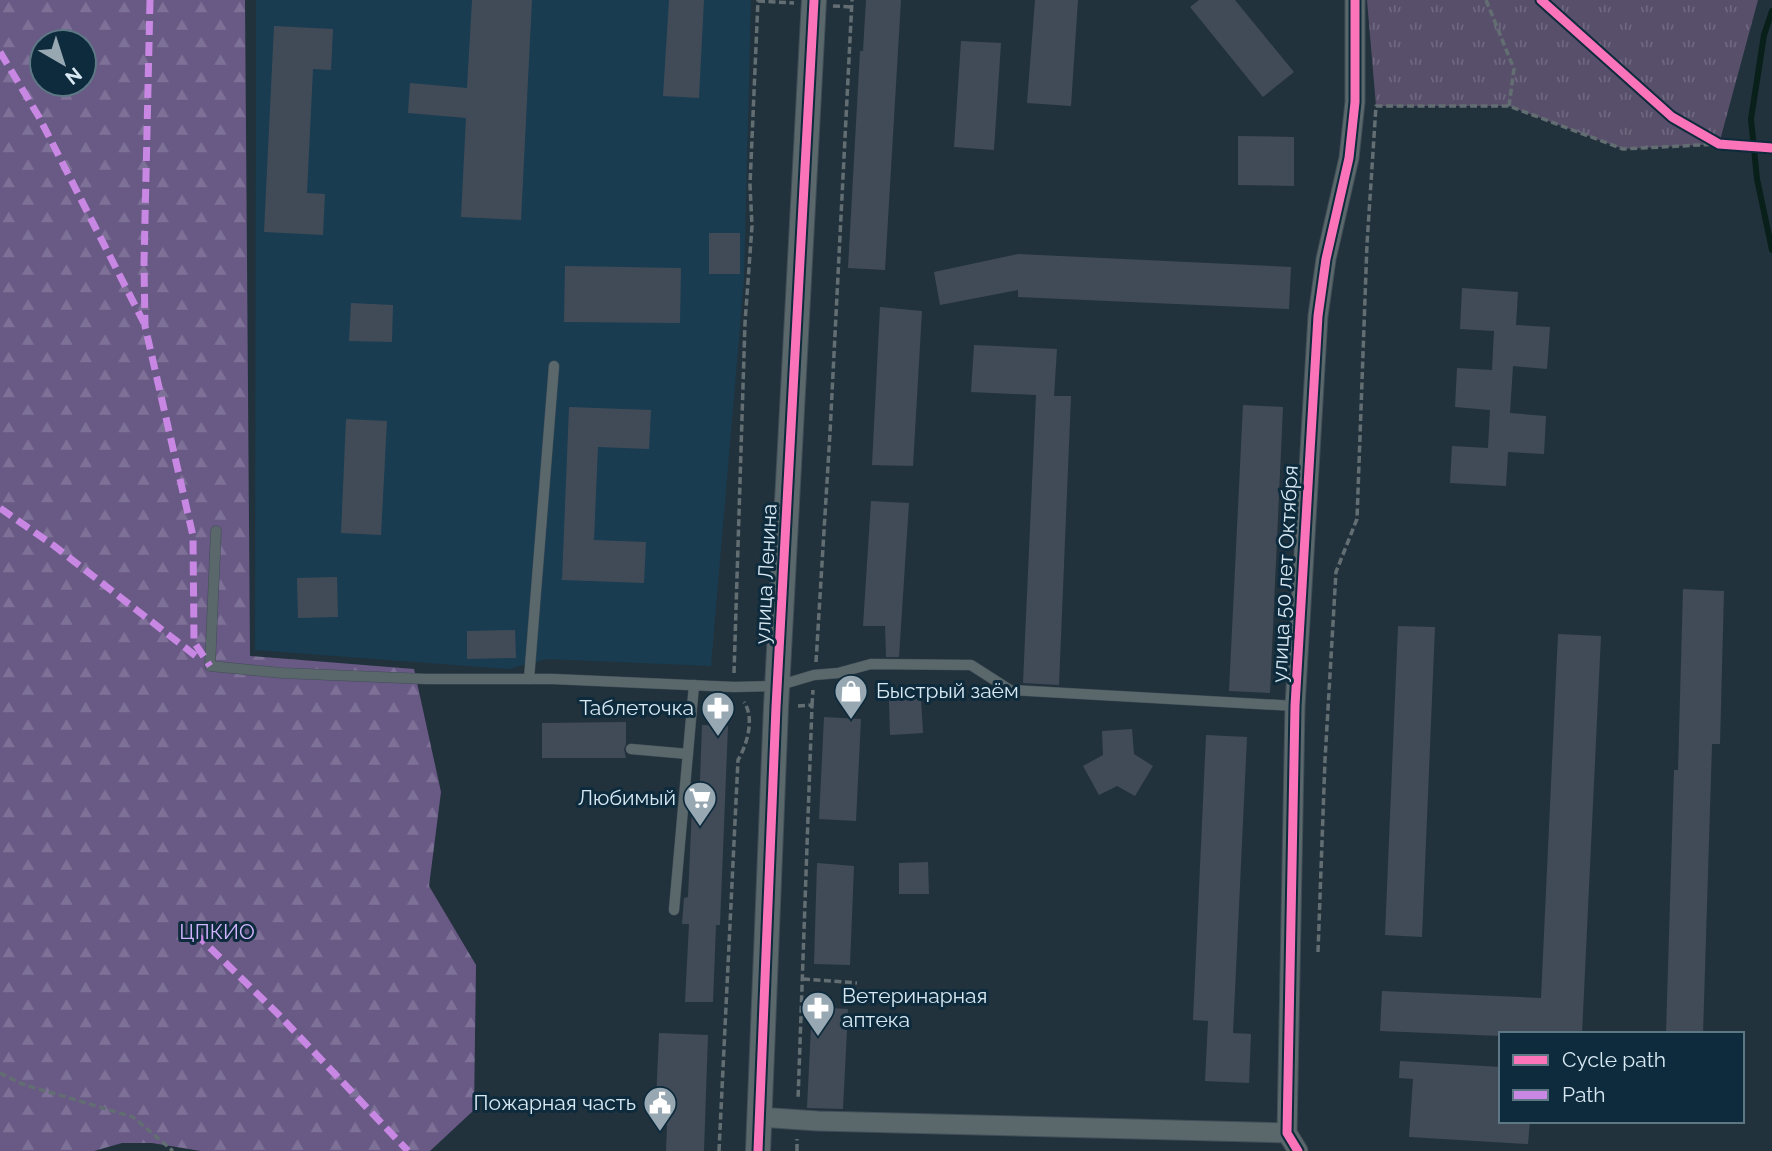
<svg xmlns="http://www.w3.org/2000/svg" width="1772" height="1151" viewBox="0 0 1772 1151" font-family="Raleway,sans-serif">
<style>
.built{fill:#193c51}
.forest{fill:url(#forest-firs);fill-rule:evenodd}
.park{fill:url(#park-tufts)}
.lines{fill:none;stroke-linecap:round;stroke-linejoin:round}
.stream{stroke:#091f19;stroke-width:6}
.building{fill:#414b58}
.service-casing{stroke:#414e58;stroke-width:11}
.minor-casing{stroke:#414e58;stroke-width:21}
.tertiary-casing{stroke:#414e58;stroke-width:26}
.path{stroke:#636e73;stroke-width:3.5;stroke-dasharray:7 3.5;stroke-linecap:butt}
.service{stroke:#5b686b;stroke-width:10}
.minor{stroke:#5b686b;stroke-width:19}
.tertiary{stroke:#5b686b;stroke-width:24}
.quiet{stroke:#c787e3;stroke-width:7;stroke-dasharray:14 7;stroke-linecap:butt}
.cycleway-casing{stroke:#0d2b3c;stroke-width:13}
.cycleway{stroke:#fb73b8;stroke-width:9}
.labels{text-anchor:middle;stroke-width:6;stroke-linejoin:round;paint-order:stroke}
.street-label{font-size:21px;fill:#d7e8f3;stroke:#0d2b3c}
.poi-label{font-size:21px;fill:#d7e8f3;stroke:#0d2b3c;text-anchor:end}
.park-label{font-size:21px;fill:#d3b4fe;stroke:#0d2b3c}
</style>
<defs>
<pattern id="forest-firs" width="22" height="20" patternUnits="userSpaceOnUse" patternTransform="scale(1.75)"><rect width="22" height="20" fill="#695985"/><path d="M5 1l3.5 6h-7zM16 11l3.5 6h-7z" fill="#7e7197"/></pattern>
<pattern id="park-tufts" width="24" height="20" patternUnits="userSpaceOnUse" patternTransform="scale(1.75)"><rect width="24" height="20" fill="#584f6a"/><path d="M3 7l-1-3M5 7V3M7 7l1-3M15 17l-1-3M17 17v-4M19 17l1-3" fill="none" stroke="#6f6880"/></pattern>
</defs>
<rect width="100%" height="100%" fill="#22323c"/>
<path class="built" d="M 256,0 L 751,0 L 744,279 L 711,666 L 547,659 L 508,669 L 255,650 Z"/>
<path class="forest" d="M 0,0 L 245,0 L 250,656 L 414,669 L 441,792 L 429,886 L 476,965 L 474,1110 L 430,1151 L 201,1151 L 152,1143 L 122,1143 L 94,1151 L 0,1151 ZM 42,42 L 84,42 L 84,84 L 42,84 Z"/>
<path class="park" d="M 1367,0 L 1758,0 L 1719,144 L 1623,149 L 1509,106 L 1376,106 Z"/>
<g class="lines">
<path class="stream" d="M 1772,11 L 1764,35 L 1751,119 L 1757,179 L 1772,250"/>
</g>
<g class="building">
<path d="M 472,0 L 532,0 L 521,220 L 461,217 L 466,118 L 408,113 L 410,83 L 467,88 Z"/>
<path d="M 669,0 L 704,0 L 699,98 L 663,96 Z"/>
<path d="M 866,0 L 901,0 L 885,270 L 848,268 L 860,51 L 863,51 Z"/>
<path d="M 1035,0 L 1078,0 L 1071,106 L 1027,103 Z"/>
<path d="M 1199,0 L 1235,0 L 1294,72 L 1263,97 L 1190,7 Z"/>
<path d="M 274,26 L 333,29 L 331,70 L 313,69 L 307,193 L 325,194 L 323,235 L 264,232 Z"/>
<path d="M 961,41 L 1001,43 L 994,150 L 954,147 Z"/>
<path d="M 1238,136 L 1294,137 L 1294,186 L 1238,185 Z"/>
<rect x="709" y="233" width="31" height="41"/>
<path d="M 1018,254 L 1291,267 L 1289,309 L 1018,297 L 1018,290 L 940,305 L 934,272 Z"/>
<path d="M 565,266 L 681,268 L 680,323 L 564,322 Z"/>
<path d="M 1462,288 L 1518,292 L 1516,325 L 1550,327 L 1547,369 L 1513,366 L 1510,413 L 1546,416 L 1544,454 L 1508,452 L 1506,486 L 1450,483 L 1452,446 L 1488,448 L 1490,410 L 1455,407 L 1457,368 L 1492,370 L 1494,331 L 1460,329 Z"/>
<path d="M 351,303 L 393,305 L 392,342 L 349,341 Z"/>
<path d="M 880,307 L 922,311 L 913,466 L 872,465 Z"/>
<path d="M 974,345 L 1057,349 L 1054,396 L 1071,396 L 1059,685 L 1023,683 L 1036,395 L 971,392 Z"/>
<path d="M 1243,405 L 1283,407 L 1270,693 L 1229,691 Z"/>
<path d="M 569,407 L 651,410 L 649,449 L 598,447 L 594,540 L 646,542 L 644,583 L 562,580 Z"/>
<path d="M 346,419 L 387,421 L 381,535 L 341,533 Z"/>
<path d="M 871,501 L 909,503 L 899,657 L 886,657 L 885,626 L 863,626 Z"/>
<path d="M 337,577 L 338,617 L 298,618 L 297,578 Z"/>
<path d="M 1683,589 L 1724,591 L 1720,744 L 1712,744 L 1703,1034 L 1666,1034 L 1674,770 L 1678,770 Z"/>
<path d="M 1398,626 L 1435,627 L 1422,937 L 1385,935 Z"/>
<path d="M 515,630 L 516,658 L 467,659 L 467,631 Z"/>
<path d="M 1558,634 L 1601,636 L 1582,1034 L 1501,1034 L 1501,1036 L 1380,1031 L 1382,991 L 1541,998 Z"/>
<path d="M 921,698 L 923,733 L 890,735 L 889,700 Z"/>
<path d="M 824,717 L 861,719 L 856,821 L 819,819 Z"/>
<path d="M 626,722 L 626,744 L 624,749 L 626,758 L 542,758 L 542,723 Z"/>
<path d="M 702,725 L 728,726 L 720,925 L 716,925 L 713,1002 L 685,1002 L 689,924 L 682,924 L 684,898 L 688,897 L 692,808 L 699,808 Z"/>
<path d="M 1132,729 L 1134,754 L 1153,766 L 1135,796 L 1117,786 L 1099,795 L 1083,766 L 1103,755 L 1102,731 Z"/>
<path d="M 1206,735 L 1247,737 L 1233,1033 L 1251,1034 L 1249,1083 L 1205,1081 L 1208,1021 L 1193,1020 Z"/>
<path d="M 928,862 L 929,894 L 899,894 L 899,863 Z"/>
<path d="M 817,863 L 854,866 L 850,965 L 814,964 Z"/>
<path d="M 812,1007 L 848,1009 L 843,1109 L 807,1108 Z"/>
<path d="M 659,1033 L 708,1035 L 704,1151 L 666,1151 L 667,1125 L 655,1125 Z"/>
<path d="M 1400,1061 L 1501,1067 L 1501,1121 L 1530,1121 L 1528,1144 L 1409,1137 L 1413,1079 L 1399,1078 Z"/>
</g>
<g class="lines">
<defs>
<g id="service">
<path d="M 216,531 L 210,666 L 282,673 L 426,679 L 553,679 L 734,687 L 777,686 L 814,675 L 838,673 L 871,664 L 971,665 L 1010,690 L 1295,706"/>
<path d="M 529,679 L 554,366"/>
<path d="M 631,749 L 688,754"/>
<path d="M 674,910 L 694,685"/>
</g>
<g id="minor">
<path d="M 759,1117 L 818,1121 L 1287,1133"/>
<path d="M 1298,1151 L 1287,1133 L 1295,706 L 1318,316 L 1326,259 L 1349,158 L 1355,102 L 1355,0"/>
</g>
<path id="tertiary" d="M 758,1151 L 776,707 L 814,0"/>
</defs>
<use href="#service" class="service-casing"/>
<use href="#minor" class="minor-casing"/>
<use href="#tertiary" class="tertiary-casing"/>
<g class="path">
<path d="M 1486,0 L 1514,69 L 1509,106"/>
<path d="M 1541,0 L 1672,117 L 1717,143"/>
<path d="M 758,1 L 794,3"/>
<path d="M 833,6 L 852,7"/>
<path d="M 816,662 L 830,433 L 852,0"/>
<path d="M 734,673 L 745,323 L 752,226 L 750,185 L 758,0"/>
<path d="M 812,705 L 813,690"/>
<path d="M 798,706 L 812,705 L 798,1100"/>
<path d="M 1318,952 L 1325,760 L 1336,572 L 1357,519 L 1367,244 L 1376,106 L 1509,106 L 1623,149 L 1719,144"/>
<path d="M 803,979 L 857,983"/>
<path d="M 0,1073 L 22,1084 L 133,1117 L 173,1151"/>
<path d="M 719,1151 L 738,760 C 747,745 755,718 744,702"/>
<path d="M 797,1151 L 797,1139"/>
</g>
<use href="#service" class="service"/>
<use href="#minor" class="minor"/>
<use href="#tertiary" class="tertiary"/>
<g class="quiet">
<path d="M 150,0 L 144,263 L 145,326 L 193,536 L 194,642 L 210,666"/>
<path d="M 0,52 L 39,117 L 144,323"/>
<path d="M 0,508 L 53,545 L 201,660"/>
<path d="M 195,933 L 278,1014 L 408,1151"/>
</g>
<defs>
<g id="cycleway">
<path d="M 1541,0 L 1672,117 L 1719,144 L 1772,148"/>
<path d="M 758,1151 L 776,707 L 814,0"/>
<path d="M 1298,1151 L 1287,1133 L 1295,706 L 1318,316 L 1326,259 L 1349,158 L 1355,102 L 1355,0"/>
</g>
</defs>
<use href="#cycleway" class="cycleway-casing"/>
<use href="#cycleway" class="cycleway"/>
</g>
<defs>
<symbol id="shop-pin" viewBox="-11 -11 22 30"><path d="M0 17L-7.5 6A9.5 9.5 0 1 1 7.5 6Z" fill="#98a8b3" stroke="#0d2b3c"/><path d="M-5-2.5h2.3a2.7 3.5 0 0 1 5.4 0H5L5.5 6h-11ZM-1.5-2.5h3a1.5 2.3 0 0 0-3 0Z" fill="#fff"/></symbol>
<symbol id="pharmacy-pin" viewBox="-11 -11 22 30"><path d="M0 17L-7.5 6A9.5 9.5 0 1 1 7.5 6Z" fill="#98a8b3" stroke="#0d2b3c"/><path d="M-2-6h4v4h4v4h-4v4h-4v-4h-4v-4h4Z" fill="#fff"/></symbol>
<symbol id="supermarket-pin" viewBox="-11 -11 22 30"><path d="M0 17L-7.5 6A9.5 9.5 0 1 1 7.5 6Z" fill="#98a8b3" stroke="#0d2b3c"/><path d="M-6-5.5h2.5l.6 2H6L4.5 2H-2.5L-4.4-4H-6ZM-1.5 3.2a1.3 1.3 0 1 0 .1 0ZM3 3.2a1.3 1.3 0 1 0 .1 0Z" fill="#fff"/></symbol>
<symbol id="civic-pin" viewBox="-11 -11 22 30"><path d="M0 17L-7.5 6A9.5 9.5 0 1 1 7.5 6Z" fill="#98a8b3" stroke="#0d2b3c"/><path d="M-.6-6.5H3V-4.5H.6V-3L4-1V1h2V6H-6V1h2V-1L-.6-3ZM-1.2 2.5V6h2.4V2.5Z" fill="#fff"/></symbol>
</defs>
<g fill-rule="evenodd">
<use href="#shop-pin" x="832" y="672" width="38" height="52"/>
<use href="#pharmacy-pin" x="699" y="689" width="38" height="52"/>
<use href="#supermarket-pin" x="681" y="779" width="38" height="52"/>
<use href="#pharmacy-pin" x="799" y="989" width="38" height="52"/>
<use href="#civic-pin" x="641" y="1084" width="38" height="52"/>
</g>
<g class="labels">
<g class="street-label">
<text transform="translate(766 574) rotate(-87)" y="7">улица Ленина</text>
<text transform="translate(1285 574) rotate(-87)" y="7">улица 50 лет Октября</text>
</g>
<g class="poi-label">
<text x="876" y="698" text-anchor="start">Быстрый заём</text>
<text x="694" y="715">Таблеточка</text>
<text x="676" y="805">Любимый</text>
<text x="842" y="1003" text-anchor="start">Ветеринарная<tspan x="842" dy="24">аптека</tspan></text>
<text x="636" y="1110">Пожарная часть</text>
</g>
<g class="park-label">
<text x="217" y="939">ЦПКИО</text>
</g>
</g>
<rect x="1499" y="1032" width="245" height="91" fill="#0d2b3c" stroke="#5e7785" stroke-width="2"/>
<rect x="1513" y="1055" width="35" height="10" fill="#fb73b8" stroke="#5e7785" stroke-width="2"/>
<text x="1562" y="1067" font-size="21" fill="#d7e8f3">Cycle path</text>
<rect x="1513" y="1090" width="35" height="10" fill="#c787e3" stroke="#5e7785" stroke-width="2"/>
<text x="1562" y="1102" font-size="21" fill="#d7e8f3">Path</text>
<g transform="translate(63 63) rotate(141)"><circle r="33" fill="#0d2b3c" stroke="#5e7785" stroke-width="2"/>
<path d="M0-5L12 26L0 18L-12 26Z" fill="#98a8b3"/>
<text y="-10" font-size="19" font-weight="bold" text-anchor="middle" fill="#d7e8f3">N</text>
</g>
</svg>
